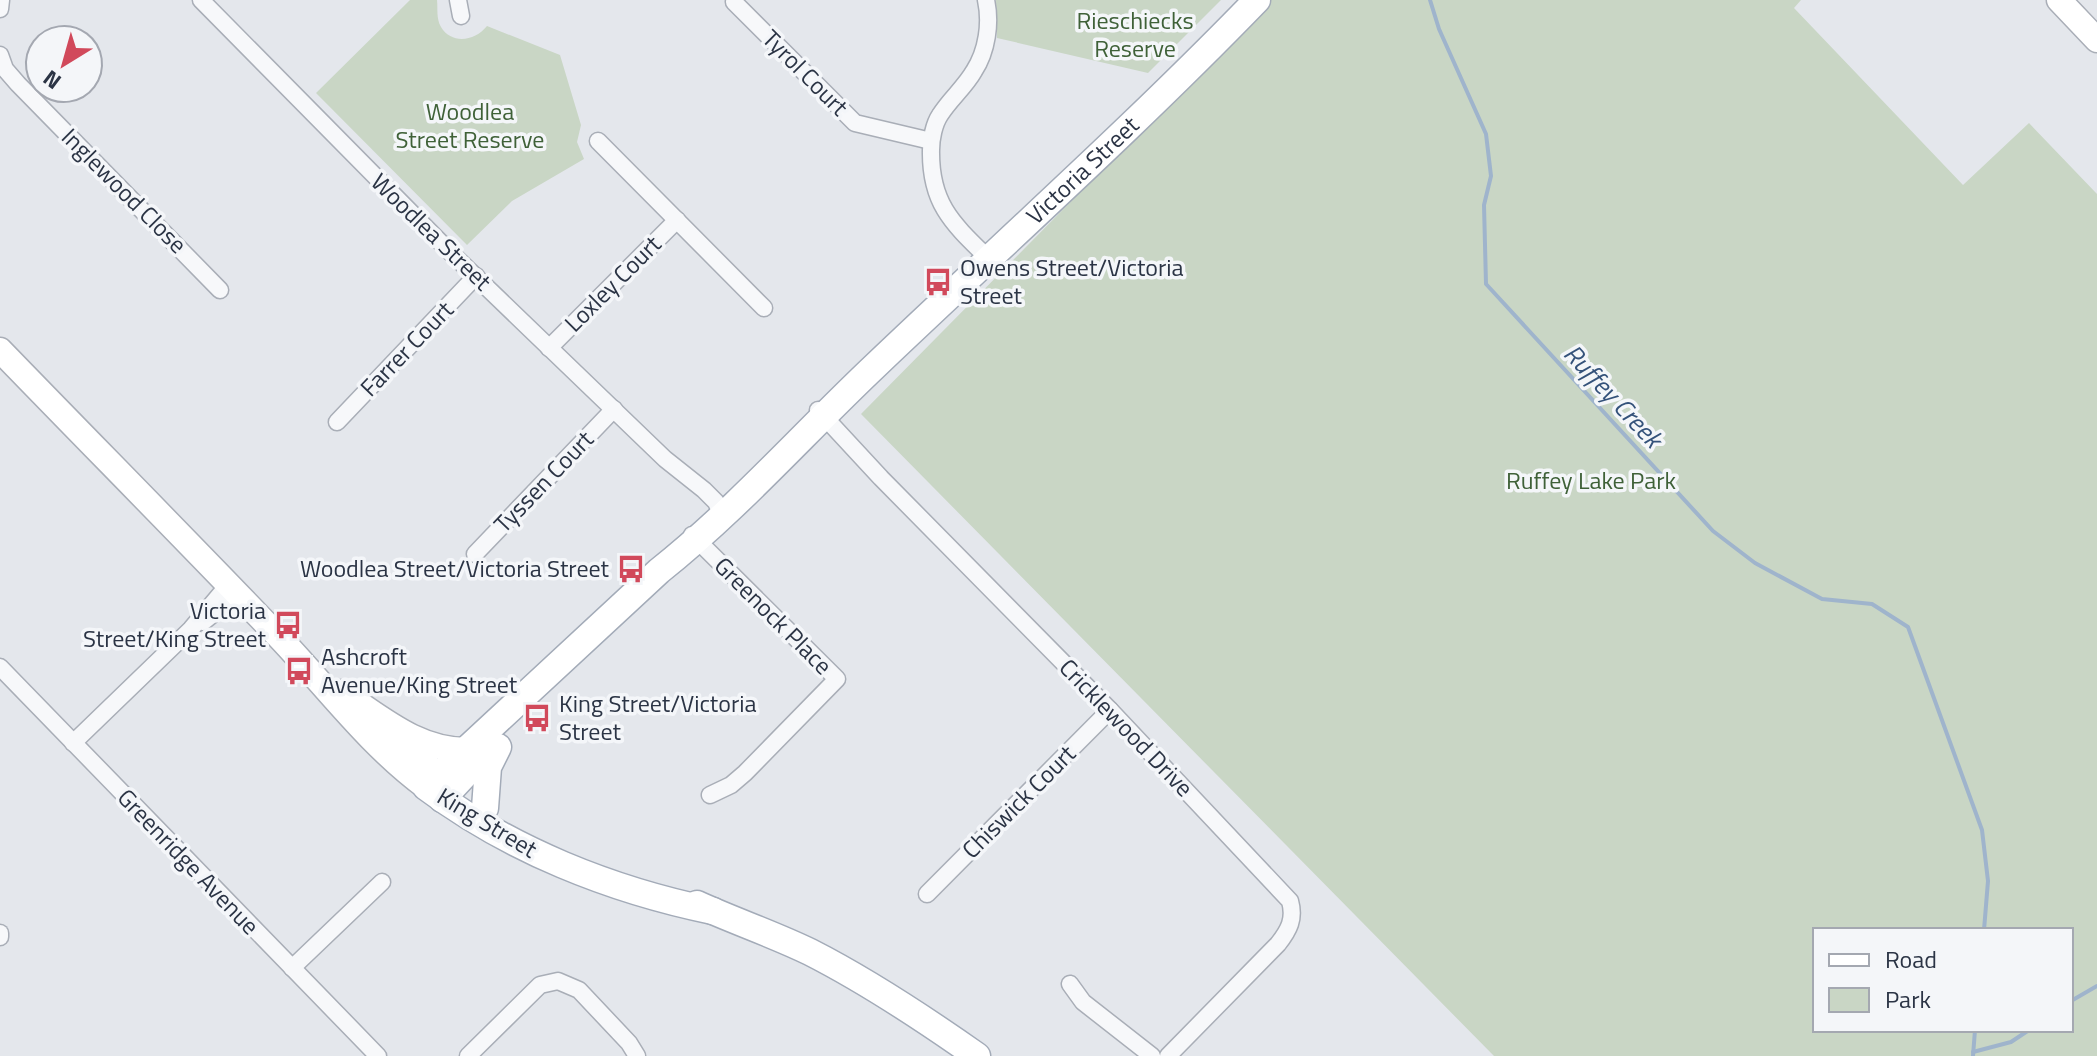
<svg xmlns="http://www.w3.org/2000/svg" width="2097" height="1056" viewBox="0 0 2097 1056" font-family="'Titillium Web',sans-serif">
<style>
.green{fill:#c9d6c5;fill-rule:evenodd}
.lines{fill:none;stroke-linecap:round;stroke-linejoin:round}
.stream{stroke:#9fb4cc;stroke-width:4}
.minor-casing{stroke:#a9aeb7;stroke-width:19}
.secondary-casing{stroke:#a9aeb7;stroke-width:27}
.primary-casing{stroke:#a3abb8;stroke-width:29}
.minor{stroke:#f7f8fa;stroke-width:16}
.secondary{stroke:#fff;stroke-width:24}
.primary{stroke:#fff;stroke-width:26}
.labels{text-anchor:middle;stroke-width:7;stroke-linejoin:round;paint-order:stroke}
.park-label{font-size:24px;fill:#3f6138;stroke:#f4f6f9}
.street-label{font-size:24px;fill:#2b3445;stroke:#f4f6f9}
.poi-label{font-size:24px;fill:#2b3445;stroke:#f4f6f9;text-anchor:start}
.water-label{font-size:26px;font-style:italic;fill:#34527a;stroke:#f4f6f9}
</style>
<rect width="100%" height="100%" fill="#e4e7ec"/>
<g class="green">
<path d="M 410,0 L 437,0 C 438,9 436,18 441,27 C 452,45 475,41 487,26 L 560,55 L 581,125 L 577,142 L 584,159 L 512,201 L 467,245 L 316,93 Z"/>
<path d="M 996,0 L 1221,0 L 1148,73 L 997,38 Z"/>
<path d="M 1270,0 L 1801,0 L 1794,8 L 1963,185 L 2029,123 L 2097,194 L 2097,1056 L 1494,1056 L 861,414 ZM 1815,930 L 2071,930 L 2071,1030 L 1815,1030 Z"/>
</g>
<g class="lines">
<g class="stream">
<path d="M 1430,0 L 1439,29 L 1486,134 L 1491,176 L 1484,205 L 1486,284 L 1713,531 L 1755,563 L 1822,599 L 1872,604 L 1908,627 L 1982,830 L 1988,881 L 1984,930"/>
<path d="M 2071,1001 L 2097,986"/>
<path d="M 1973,1052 L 2011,1042 L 2029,1030"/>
<path d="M 1973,1056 L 1975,1030"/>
</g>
<defs>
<g id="minor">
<path d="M 201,0 L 449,251 L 665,459 L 704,490 L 716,502 L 722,516"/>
<path d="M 458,0 L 461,16"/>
<path d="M 986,0 C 991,23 987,51 974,71 C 965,87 950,99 940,115 C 934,124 931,139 931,150 C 930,204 953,224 989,259"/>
<path d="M 734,2 L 855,123 L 931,141"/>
<path d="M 0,9 L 1,0"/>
<path d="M 0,55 L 5,69 L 18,84 L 220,290"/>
<path d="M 598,141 L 764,308"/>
<path d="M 549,348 L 677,220"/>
<path d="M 818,410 L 881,478 L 1110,710 L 1290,901 C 1295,919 1289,930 1278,944 L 1168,1056"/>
<path d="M 337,422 L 476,276"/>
<path d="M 692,535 L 837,679 L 745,773 L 731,785 L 710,795"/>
<path d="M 475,554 L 614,409"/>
<path d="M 203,622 L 238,594"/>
<path d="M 0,667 L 378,1056"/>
<path d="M 73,743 L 191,629 L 229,584"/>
<path d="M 927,894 L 1110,710"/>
<path d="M 0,933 L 0,937"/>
<path d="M 292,968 L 382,882"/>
<path d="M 1070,984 L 1083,1002 L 1152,1056"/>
<path d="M 468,1056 L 540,985 L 558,981 L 579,990 L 629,1043 L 637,1056"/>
</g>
<g id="secondary">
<path d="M 2059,0 L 2097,40"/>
<path d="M 0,350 C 92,445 185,539 277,635 C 326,686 368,744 426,787"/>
<path d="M 342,692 C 382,718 417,750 467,750"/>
<path d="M 380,727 L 438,774"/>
</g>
<g id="primary">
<path d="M 442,799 L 489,749"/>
<path d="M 485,808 L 488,767 L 498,747"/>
<path d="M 697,904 C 734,921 773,934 810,952 C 869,982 923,1018 977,1056"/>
<path id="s1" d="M 713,911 C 611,890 510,850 426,787 L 659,571 C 737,509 803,434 875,366 C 1003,244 1134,127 1257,0"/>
</g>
</defs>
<use href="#minor" class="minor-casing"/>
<use href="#secondary" class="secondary-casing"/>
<use href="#primary" class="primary-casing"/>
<use href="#minor" class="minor"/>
<use href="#secondary" class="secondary"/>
<use href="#primary" class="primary"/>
</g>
<defs>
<symbol id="bus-bare" viewBox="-9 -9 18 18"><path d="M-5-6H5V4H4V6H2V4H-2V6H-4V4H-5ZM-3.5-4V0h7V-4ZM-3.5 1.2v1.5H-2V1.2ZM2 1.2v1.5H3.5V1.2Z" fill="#d1495b" stroke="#f4f6f9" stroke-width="2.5" paint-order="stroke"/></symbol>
</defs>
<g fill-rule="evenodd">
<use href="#bus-bare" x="918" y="262" width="40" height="40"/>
<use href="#bus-bare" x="611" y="549" width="40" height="40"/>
<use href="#bus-bare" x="268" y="605" width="40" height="40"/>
<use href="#bus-bare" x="279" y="651" width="40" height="40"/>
<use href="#bus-bare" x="517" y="698" width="40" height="40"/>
</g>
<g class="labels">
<g class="park-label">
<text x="1135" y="29">Rieschiecks<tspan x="1135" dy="28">Reserve</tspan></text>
<text x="470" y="120">Woodlea<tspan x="470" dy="28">Street Reserve</tspan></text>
<text x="1591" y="489">Ruffey Lake Park</text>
</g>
<g class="street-label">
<text transform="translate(805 73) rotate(45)" y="8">Tyrol Court</text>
<text dy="8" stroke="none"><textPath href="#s1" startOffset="1216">Victoria Street</textPath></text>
<text transform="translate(124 191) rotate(45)" y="8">Inglewood Close</text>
<text transform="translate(431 232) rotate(44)" y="8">Woodlea Street</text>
<text transform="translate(613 284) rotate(-45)" y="8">Loxley Court</text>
<text transform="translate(407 349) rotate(-46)" y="8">Farrer Court</text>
<text transform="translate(544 482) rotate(-46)" y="8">Tyssen Court</text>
<text transform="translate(773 616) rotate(45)" y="8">Greenock Place</text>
<text transform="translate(1126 728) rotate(46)" y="8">Cricklewood Drive</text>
<text transform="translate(1019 802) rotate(-45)" y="8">Chiswick Court</text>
<text transform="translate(487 823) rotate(31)" y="8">King Street</text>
<text transform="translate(188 862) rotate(46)" y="8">Greenridge Avenue</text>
</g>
<g class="poi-label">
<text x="960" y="276">Owens Street/Victoria<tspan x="960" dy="28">Street</tspan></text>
<text x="609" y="577" text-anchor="end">Woodlea Street/Victoria Street</text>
<text x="266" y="619" text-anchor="end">Victoria<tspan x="266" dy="28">Street/King Street</tspan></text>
<text x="321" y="665">Ashcroft<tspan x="321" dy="28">Avenue/King Street</tspan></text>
<text x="559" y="712">King Street/Victoria<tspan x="559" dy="28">Street</tspan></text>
</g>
<g class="water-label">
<text transform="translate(1613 396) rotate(47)" y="9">Ruffey Creek</text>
</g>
</g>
<rect x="1813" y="928" width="260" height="104" fill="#f4f6f9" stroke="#a4a8b1" stroke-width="2"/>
<rect x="1829" y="954" width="40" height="12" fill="#ffffff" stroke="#a4a8b1" stroke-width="2"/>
<text x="1885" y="968" font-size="24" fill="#2b3445">Road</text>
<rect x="1829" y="988" width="40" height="24" fill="#c9d6c5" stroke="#a4a8b1" stroke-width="2"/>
<text x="1885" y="1008" font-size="24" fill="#2b3445">Park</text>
<g transform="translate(64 64) rotate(217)"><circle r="38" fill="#f4f6f9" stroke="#a4a8b1" stroke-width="2"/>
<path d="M0-6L14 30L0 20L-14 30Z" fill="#d1495b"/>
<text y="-12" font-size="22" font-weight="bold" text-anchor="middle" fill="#2b3445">N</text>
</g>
</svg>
